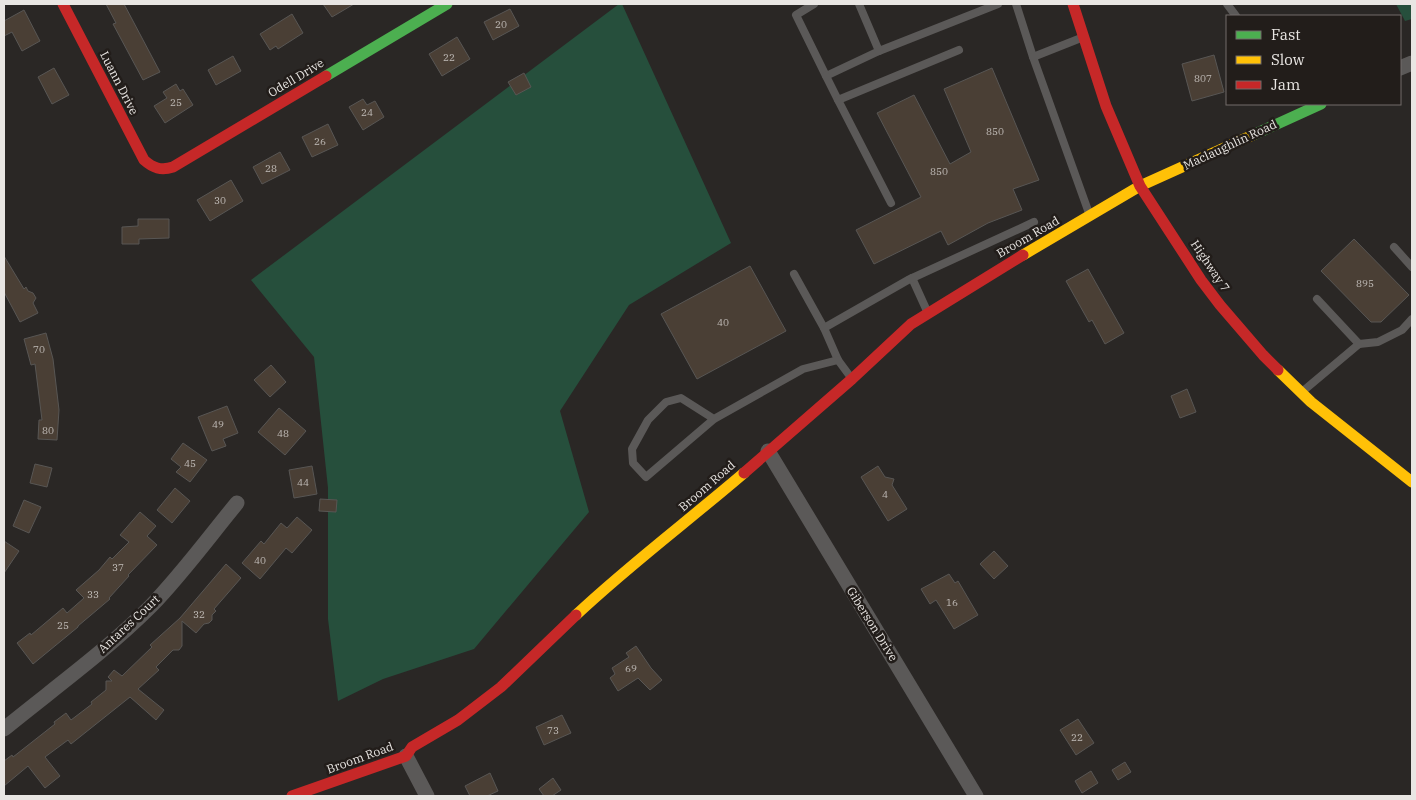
<svg xmlns="http://www.w3.org/2000/svg" width="1416" height="800" viewBox="0 0 1416 800" font-family="'IBM Plex Serif',serif">
<style>
.green{fill:#264f3c}
.building{fill:#4a3f35;stroke:#585654}
.lines{fill:none;stroke-linecap:round;stroke-linejoin:round}
.lane{stroke:#5b5958;stroke-width:8}
.street{stroke:#5b5958;stroke-width:15}
.fast{stroke:#4caf50;stroke-width:11}
.slow{stroke:#ffc107;stroke-width:11}
.jam{stroke:#c62828;stroke-width:11}
.labels{text-anchor:middle;stroke-width:5;stroke-linejoin:round;paint-order:stroke}
.number-label{font-size:10px;fill:#c1bcb8}
.street-label{font-size:12px;fill:#e9e6e3;stroke:#221d1a}
</style>
<rect width="100%" height="100%" fill="#2a2725"/>
<g class="green">
<path d="M 619,4 L 622,4 L 731,243 L 629,305 L 560,411 L 589,512 L 474,649 L 383,679 L 338,701 L 328,619 L 328,488 L 314,357 L 251,280 Z"/>
<path d="M 1396,4 L 1412,4 L 1412,19 L 1405,21 Z"/>
</g>
<g class="building">
<path d="M 106,4 L 124,4 L 160,72 L 143,80 L 113,24 L 116,23 Z"/>
<path d="M 323,4 L 354,4 L 332,17 Z"/>
<path d="M 510,9 L 519,26 L 493,40 L 484,22 Z"/>
<path d="M 24,10 L 40,41 L 22,51 L 12,32 L 4,36 L 4,21 Z"/>
<path d="M 292,14 L 303,33 L 278,49 L 276,46 L 270,50 L 260,34 Z"/>
<path d="M 457,37 L 470,59 L 442,76 L 429,54 Z"/>
<path d="M 1214,55 L 1224,92 L 1192,101 L 1182,64 Z"/>
<path d="M 233,56 L 241,71 L 216,85 L 208,70 Z"/>
<path d="M 54,68 L 69,95 L 52,104 L 38,77 Z"/>
<path d="M 992,68 L 1039,180 L 1013,189 L 1022,210 L 988,223 L 948,245 L 941,231 L 874,264 L 856,230 L 921,197 L 877,113 L 914,95 L 950,164 L 971,152 L 944,89 Z"/>
<path d="M 524,73 L 531,87 L 516,95 L 508,82 Z"/>
<path d="M 176,84 L 180,91 L 183,89 L 193,105 L 165,123 L 154,106 L 167,98 L 163,92 Z"/>
<path d="M 363,99 L 367,105 L 375,101 L 384,117 L 363,130 L 349,107 Z"/>
<path d="M 328,124 L 338,145 L 312,157 L 302,137 Z"/>
<path d="M 280,152 L 290,170 L 262,184 L 253,167 Z"/>
<path d="M 231,180 L 243,201 L 210,221 L 197,200 Z"/>
<path d="M 138,219 L 169,219 L 169,238 L 139,239 L 139,244 L 122,244 L 122,227 L 138,226 Z"/>
<path d="M 1354,239 L 1409,295 L 1381,322 L 1371,322 L 1321,271 Z"/>
<path d="M 4,256 L 24,289 L 26,287 L 28,291 L 33,293 L 36,298 L 33,303 L 38,313 L 20,322 L 4,292 Z"/>
<path d="M 750,266 L 786,331 L 697,379 L 661,314 Z"/>
<path d="M 1088,269 L 1124,333 L 1105,344 L 1092,320 L 1089,322 L 1066,281 Z"/>
<path d="M 46,333 L 53,359 L 59,410 L 57,440 L 38,439 L 39,420 L 42,420 L 35,364 L 31,365 L 24,339 Z"/>
<path d="M 271,365 L 286,382 L 270,397 L 254,380 Z"/>
<path d="M 1187,389 L 1196,412 L 1180,418 L 1171,396 Z"/>
<path d="M 227,406 L 238,433 L 223,439 L 226,446 L 212,451 L 198,417 Z"/>
<path d="M 279,408 L 306,431 L 285,455 L 258,432 Z"/>
<path d="M 183,443 L 207,460 L 190,482 L 176,472 L 181,467 L 171,459 Z"/>
<path d="M 35,464 L 52,468 L 47,487 L 30,483 Z"/>
<path d="M 312,466 L 317,494 L 294,498 L 289,470 Z"/>
<path d="M 878,466 L 885,477 L 894,479 L 892,485 L 907,509 L 888,521 L 861,477 Z"/>
<path d="M 175,488 L 190,501 L 172,523 L 157,510 Z"/>
<path d="M 320,499 L 337,500 L 336,512 L 319,511 Z"/>
<path d="M 24,500 L 41,507 L 29,533 L 13,526 Z"/>
<path d="M 140,512 L 156,526 L 147,536 L 157,545 L 128,575 L 129,576 L 109,598 L 110,599 L 78,626 L 78,627 L 33,664 L 17,643 L 30,633 L 31,635 L 63,608 L 67,613 L 84,598 L 76,590 L 99,570 L 110,557 L 112,559 L 129,542 L 120,535 Z"/>
<path d="M 297,517 L 312,530 L 292,553 L 286,548 L 260,579 L 242,563 L 261,541 L 264,544 L 281,523 L 287,528 Z"/>
<path d="M 4,541 L 19,551 L 4,573 Z"/>
<path d="M 994,551 L 1008,566 L 994,579 L 980,564 Z"/>
<path d="M 226,564 L 241,578 L 214,609 L 216,611 L 212,615 L 212,620 L 209,623 L 204,624 L 196,633 L 182,621 L 182,646 L 179,650 L 173,650 L 156,667 L 159,670 L 138,689 L 164,710 L 156,720 L 130,697 L 71,744 L 68,740 L 45,757 L 60,776 L 45,788 L 28,766 L 4,786 L 4,761 L 12,755 L 13,757 L 55,724 L 54,722 L 66,713 L 71,720 L 92,704 L 91,702 L 106,690 L 106,681 L 112,681 L 108,677 L 114,670 L 122,676 L 152,647 L 150,645 L 180,618 Z"/>
<path d="M 949,574 L 955,583 L 958,581 L 978,615 L 954,629 L 936,600 L 930,604 L 921,589 Z"/>
<path d="M 636,646 L 651,668 L 662,680 L 650,690 L 638,678 L 618,691 L 610,678 L 615,674 L 612,668 L 629,657 L 626,653 Z"/>
<path d="M 562,715 L 571,733 L 544,745 L 536,727 Z"/>
<path d="M 1078,719 L 1094,743 L 1076,755 L 1060,730 Z"/>
<path d="M 1125,762 L 1131,772 L 1118,780 L 1112,770 Z"/>
<path d="M 1091,771 L 1098,783 L 1082,793 L 1075,781 Z"/>
<path d="M 490,773 L 498,791 L 487,796 L 470,796 L 465,786 Z"/>
<path d="M 553,778 L 561,790 L 552,796 L 544,796 L 539,789 Z"/>
</g>
<g class="lines">
<g class="lane">
<path d="M 814,4 L 796,15 L 826,76 L 879,51 L 998,4"/>
<path d="M 859,4 L 879,51"/>
<path d="M 1016,4 L 1033,57"/>
<path d="M 1227,4 L 1236,16"/>
<path d="M 1081,38 L 1033,57 L 1090,216"/>
<path d="M 826,76 L 838,100 L 959,50"/>
<path d="M 838,100 L 891,203"/>
<path d="M 1394,247 L 1412,267"/>
<path d="M 794,274 L 824,328"/>
<path d="M 912,278 L 927,311"/>
<path d="M 1317,299 L 1359,344"/>
<path d="M 852,379 L 838,360 L 824,328 L 908,280 L 1034,222"/>
<path d="M 1303,391 L 1359,344 L 1378,342 L 1402,330 L 1412,319"/>
<path d="M 714,419 L 681,398 L 666,402 L 648,420 L 632,449 L 633,463 L 646,477 L 714,419 L 803,369 L 838,360"/>
</g>
<g class="street">
<path d="M 1400,68 L 1412,63"/>
<path d="M 768,451 L 976,796"/>
<path d="M 4,729 C 53,689 106,651 151,606 C 182,574 209,537 237,503"/>
<path d="M 406,756 L 427,796"/>
</g>
<g class="fast">
<path d="M 326,76 L 447,4"/>
<path d="M 1253,135 L 1321,104"/>
</g>
<g class="slow">
<path d="M 1023,255 L 1140,186 L 1253,135"/>
<path d="M 1278,370 L 1311,402 L 1412,482"/>
<path d="M 576,615 C 629,565 688,521 744,473"/>
</g>
<g class="jam">
<path d="M 63,4 L 144,160 C 153,168 161,171 173,167 L 326,76"/>
<path d="M 1073,4 L 1106,106 L 1140,186 L 1201,280 L 1220,305 L 1263,355 L 1278,370"/>
<path d="M 744,473 L 852,379 L 911,324 L 1023,255"/>
<path d="M 292,796 L 406,756 L 412,747 L 458,720 L 501,687 L 576,615"/>
</g>
</g>
<g class="labels">
<g class="number-label">
<text x="501" y="28">20</text>
<text x="449" y="61">22</text>
<text x="1203" y="82">807</text>
<text x="176" y="106">25</text>
<text x="367" y="116">24</text>
<text x="995" y="135">850</text>
<text x="320" y="145">26</text>
<text x="271" y="172">28</text>
<text x="939" y="175">850</text>
<text x="220" y="204">30</text>
<text x="1365" y="287">895</text>
<text x="723" y="326">40</text>
<text x="39" y="353">70</text>
<text x="218" y="428">49</text>
<text x="48" y="434">80</text>
<text x="283" y="437">48</text>
<text x="190" y="467">45</text>
<text x="303" y="486">44</text>
<text x="885" y="498">4</text>
<text x="260" y="564">40</text>
<text x="118" y="571">37</text>
<text x="93" y="598">33</text>
<text x="952" y="606">16</text>
<text x="199" y="618">32</text>
<text x="63" y="629">25</text>
<text x="631" y="672">69</text>
<text x="553" y="734">73</text>
<text x="1077" y="741">22</text>
</g>
<g class="street-label">
<text transform="translate(296 78) rotate(-31)" y="4">Odell Drive</text>
<text transform="translate(119 83) rotate(63)" y="4">Luann Drive</text>
<text transform="translate(1230 145) rotate(-25)" y="4">Maclaughlin Road</text>
<text transform="translate(1028 237) rotate(-30)" y="4">Broom Road</text>
<text transform="translate(1210 266) rotate(56)" y="4">Highway 7</text>
<text transform="translate(707 486) rotate(-41)" y="4">Broom Road</text>
<text transform="translate(129 624) rotate(-43)" y="4">Antares Court</text>
<text transform="translate(872 624) rotate(58)" y="4">Giberson Drive</text>
<text transform="translate(360 758) rotate(-20)" y="4">Broom Road</text>
</g>
</g>
<rect width="1416" height="800" fill="none" stroke="#e9e6e3" stroke-width="10"/>
<rect x="1226" y="15" width="175" height="90" fill="#221d1a" stroke="#726d6a"/>
<rect x="1236" y="31" width="25" height="8" fill="#4caf50" stroke="#726d6a"/>
<text x="1271" y="40" font-size="15" fill="#e9e6e3">Fast</text>
<rect x="1236" y="56" width="25" height="8" fill="#ffc107" stroke="#726d6a"/>
<text x="1271" y="65" font-size="15" fill="#e9e6e3">Slow</text>
<rect x="1236" y="81" width="25" height="8" fill="#c62828" stroke="#726d6a"/>
<text x="1271" y="90" font-size="15" fill="#e9e6e3">Jam</text>
</svg>
